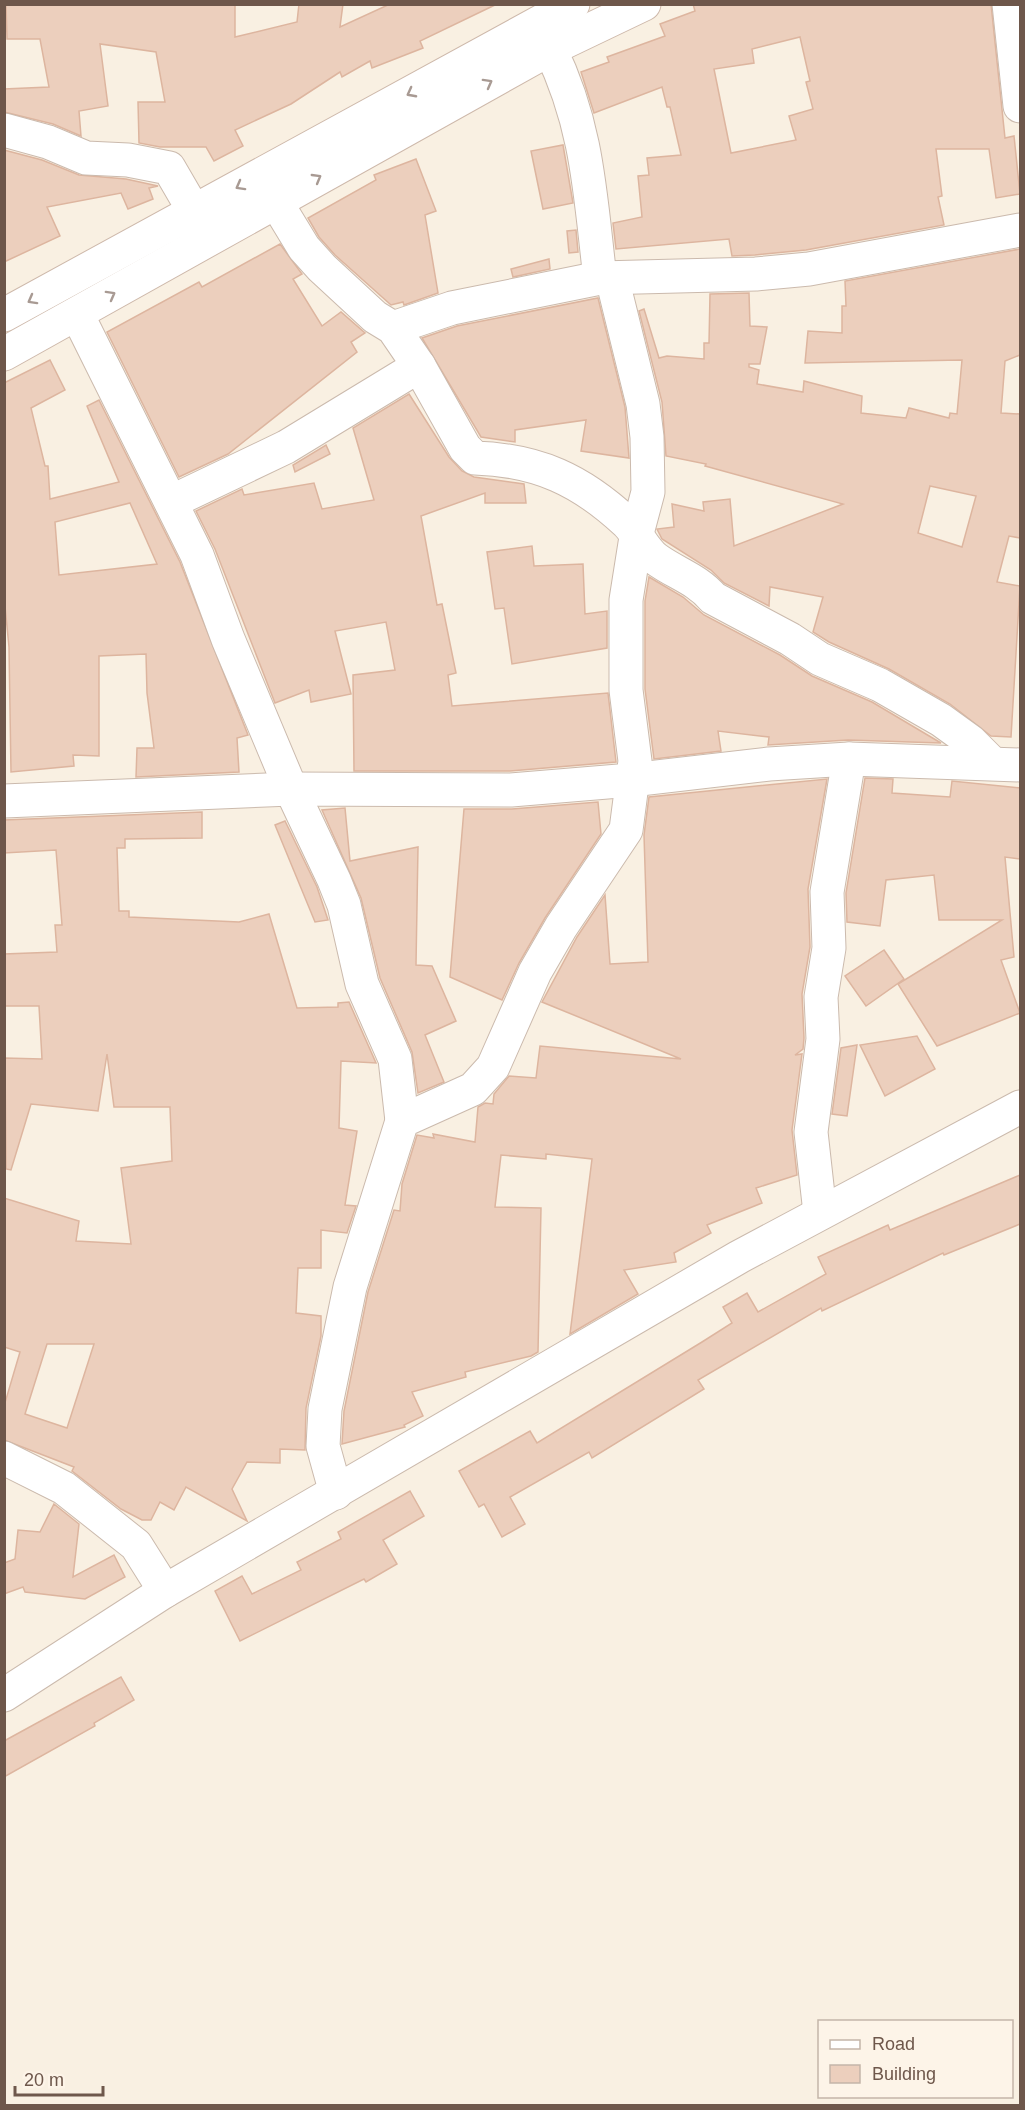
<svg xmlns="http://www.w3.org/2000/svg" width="1025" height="2110" viewBox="0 0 1025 2110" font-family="Helvetica,sans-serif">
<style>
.building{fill:#eccfbd;stroke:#ddb59f;stroke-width:1.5;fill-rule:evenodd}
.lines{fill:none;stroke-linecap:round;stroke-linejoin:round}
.minor-casing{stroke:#cbbaad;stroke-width:35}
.secondary-casing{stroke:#ceb9ab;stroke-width:35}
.minor{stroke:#fff;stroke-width:33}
.secondary{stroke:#fff;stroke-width:33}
.oneway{stroke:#a89a93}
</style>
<rect width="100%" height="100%" fill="#f9f0e2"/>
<g class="building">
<path d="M 6,4 L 235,4 L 235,37 L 297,22 L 299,4 L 343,4 L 340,27 L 390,4 L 497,4 L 420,41 L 423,48 L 372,68 L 370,61 L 342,77 L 340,72 L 291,104 L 235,130 L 243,146 L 214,161 L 206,147 L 160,147 L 139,143 L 138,102 L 165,102 L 156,52 L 100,44 L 108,106 L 79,111 L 81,136 L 53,124 L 4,112 L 4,89 L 49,87 L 40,39 L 7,39 Z"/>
<path d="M 693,4 L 991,4 L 1005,138 L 1014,136 L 1020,194 L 996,198 L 989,149 L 936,149 L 942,196 L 938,197 L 944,225 L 806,250 L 755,255 L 732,256 L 729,239 L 616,249 L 613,223 L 642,217 L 638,176 L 649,175 L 647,158 L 681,155 L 670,107 L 667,107 L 662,87 L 594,113 L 581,72 L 609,62 L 607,57 L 665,36 L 660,24 L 695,11 ZM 800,37 L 810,81 L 806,82 L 813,109 L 789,116 L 796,140 L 731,153 L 714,69 L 754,63 L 752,49 Z"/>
<path d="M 563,145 L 573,203 L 543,209 L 531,151 Z"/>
<path d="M 4,150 L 42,160 L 79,175 L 126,179 L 158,186 L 149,188 L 153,199 L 128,209 L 121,193 L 47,207 L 60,236 L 4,262 Z"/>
<path d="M 416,159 L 436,211 L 425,215 L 438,293 L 404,305 L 403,302 L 391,305 L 335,255 L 319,237 L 308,218 L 376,180 L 374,175 Z"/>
<path d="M 576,230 L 578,252 L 569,253 L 567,231 Z"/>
<path d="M 280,244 L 302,274 L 293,279 L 322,326 L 341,312 L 365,333 L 351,342 L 357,352 L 228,454 L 179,477 L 107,332 L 199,282 L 202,287 Z"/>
<path d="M 1020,249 L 1020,355 L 1005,361 L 1001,413 L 1020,414 L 1020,538 L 1009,536 L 997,582 L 1020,586 L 1011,737 L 991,736 L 950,704 L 889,669 L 829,642 L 813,632 L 823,597 L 770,587 L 769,606 L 724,583 L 711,570 L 662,539 L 657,529 L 674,527 L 672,504 L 704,511 L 703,502 L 730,499 L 734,546 L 843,504 L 705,466 L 706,464 L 666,456 L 662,402 L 639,311 L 644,309 L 659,358 L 667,356 L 704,359 L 704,343 L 709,343 L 710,294 L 749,293 L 750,326 L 767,327 L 760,364 L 749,364 L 749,367 L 759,370 L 757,384 L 803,392 L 804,381 L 862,396 L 861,413 L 906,418 L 909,408 L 949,418 L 950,413 L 957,414 L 962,360 L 805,363 L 808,331 L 842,333 L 842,306 L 846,306 L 845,281 ZM 930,486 L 976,496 L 962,547 L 918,533 Z"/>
<path d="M 549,259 L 550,269 L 513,277 L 511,269 Z"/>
<path d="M 598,298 L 625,407 L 629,458 L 581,451 L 586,420 L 515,430 L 515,442 L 481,437 L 422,338 L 457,326 Z"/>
<path d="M 50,360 L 65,390 L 31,408 L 45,466 L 48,466 L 50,499 L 119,482 L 87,406 L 99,400 L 180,562 L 248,735 L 237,738 L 239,772 L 136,777 L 137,748 L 154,748 L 147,693 L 146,654 L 99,656 L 99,756 L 73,755 L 74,766 L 11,772 L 9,647 L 4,596 L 4,383 ZM 130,503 L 157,564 L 59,575 L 55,522 Z"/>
<path d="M 409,394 L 449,457 L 462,471 L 474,477 L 524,484 L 526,503 L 485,503 L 485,493 L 421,516 L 437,605 L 442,604 L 456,673 L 448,675 L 452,706 L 608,693 L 616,762 L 510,771 L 354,771 L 353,675 L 395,670 L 386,622 L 335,631 L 351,694 L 311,702 L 309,690 L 275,703 L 215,549 L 196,511 L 242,489 L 244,495 L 314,483 L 322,509 L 374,500 L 353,428 Z"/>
<path d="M 326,445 L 330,454 L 295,472 L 293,465 Z"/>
<path d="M 532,546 L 534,566 L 583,564 L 585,614 L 607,611 L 607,648 L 512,664 L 504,608 L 495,609 L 487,552 Z"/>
<path d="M 649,577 L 683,597 L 704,615 L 780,655 L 812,676 L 872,702 L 941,743 L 848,740 L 768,745 L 769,737 L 718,731 L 721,751 L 654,759 L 645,689 L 645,601 Z"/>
<path d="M 865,778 L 893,779 L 892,793 L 950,797 L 952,781 L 1020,788 L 1020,859 L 1005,857 L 1014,957 L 1001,960 L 1020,1013 L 937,1046 L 898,984 L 1002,920 L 939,920 L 934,875 L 886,880 L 880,926 L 847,922 L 846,893 Z"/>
<path d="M 827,779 L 808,889 L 810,947 L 802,994 L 804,1038 L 803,1049 L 795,1055 L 802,1054 L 792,1130 L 797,1175 L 756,1188 L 762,1203 L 707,1225 L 711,1233 L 674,1253 L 676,1262 L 624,1270 L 638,1294 L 570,1334 L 592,1159 L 546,1154 L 546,1159 L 501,1155 L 495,1207 L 541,1208 L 538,1352 L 531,1356 L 465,1372 L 466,1377 L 412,1392 L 423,1416 L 404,1425 L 405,1427 L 342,1444 L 344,1411 L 368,1292 L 394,1210 L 400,1211 L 402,1184 L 417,1135 L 434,1138 L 433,1134 L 475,1142 L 478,1107 L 485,1103 L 493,1104 L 494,1094 L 509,1076 L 536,1078 L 540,1046 L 681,1059 L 542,1002 L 577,937 L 605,895 L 610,964 L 648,962 L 644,835 L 649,797 Z"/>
<path d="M 598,802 L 601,834 L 545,918 L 519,963 L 502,1000 L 450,977 L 464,809 L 512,809 Z"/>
<path d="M 345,808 L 350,861 L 418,847 L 416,965 L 432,966 L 456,1021 L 425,1035 L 444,1082 L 418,1093 L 412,1052 L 380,978 L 361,898 L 322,810 Z"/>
<path d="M 202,812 L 202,838 L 125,839 L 125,848 L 117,848 L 119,911 L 129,911 L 129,917 L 239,922 L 269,914 L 297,1008 L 338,1007 L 338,1003 L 349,1002 L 376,1063 L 341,1061 L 339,1128 L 357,1131 L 345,1205 L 356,1206 L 347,1233 L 321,1230 L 321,1268 L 298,1268 L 296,1313 L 321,1316 L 321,1336 L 306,1408 L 305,1450 L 280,1449 L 280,1463 L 247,1462 L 232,1489 L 247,1521 L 186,1487 L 174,1510 L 160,1502 L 151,1520 L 142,1520 L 121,1509 L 72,1471 L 74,1467 L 4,1440 L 4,1406 L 20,1352 L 4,1347 L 4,1198 L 79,1221 L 76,1241 L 131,1244 L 121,1168 L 172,1161 L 170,1107 L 114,1107 L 107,1054 L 98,1111 L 31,1104 L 11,1170 L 6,1169 L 5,1058 L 42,1059 L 39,1006 L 4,1006 L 4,954 L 57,952 L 55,925 L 62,925 L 56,850 L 4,853 L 4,820 ZM 47,1344 L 94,1344 L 67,1428 L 25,1414 Z"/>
<path d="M 285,821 L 317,887 L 328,920 L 315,922 L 275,825 Z"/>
<path d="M 884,950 L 904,979 L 866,1006 L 845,976 Z"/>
<path d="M 917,1036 L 935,1069 L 885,1096 L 860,1045 Z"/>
<path d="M 857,1045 L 847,1116 L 832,1114 L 841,1048 Z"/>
<path d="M 1020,1175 L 1020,1224 L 944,1255 L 943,1253 L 822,1311 L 821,1308 L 698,1380 L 704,1389 L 592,1458 L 589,1452 L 510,1497 L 525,1524 L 502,1537 L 484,1504 L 479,1507 L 459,1471 L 530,1431 L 537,1443 L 702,1342 L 732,1323 L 723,1307 L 747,1293 L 758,1312 L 826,1274 L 818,1257 L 888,1225 L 890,1230 Z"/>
<path d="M 410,1491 L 424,1516 L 383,1540 L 397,1564 L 366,1582 L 364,1579 L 240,1641 L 215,1591 L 242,1576 L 252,1594 L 301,1570 L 297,1562 L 341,1539 L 338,1532 Z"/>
<path d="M 54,1504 L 79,1524 L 73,1577 L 114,1555 L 125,1577 L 85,1599 L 25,1592 L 23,1587 L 4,1594 L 4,1563 L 15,1559 L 18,1530 L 40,1532 Z"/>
<path d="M 121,1677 L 134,1700 L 94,1723 L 95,1726 L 4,1777 L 4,1741 Z"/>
</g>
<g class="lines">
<defs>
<g id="minor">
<path d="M 1009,4 L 1020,106"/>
<path d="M 550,49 C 588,127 590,194 600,278"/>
<path d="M 4,130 L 48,142 L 86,158 L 128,160 L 169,168 L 194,211"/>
<path d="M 276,202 L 304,248 L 322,268 L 375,317 L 393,328 L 419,366 L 465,448 L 475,458 C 538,460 581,480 627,523 C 638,534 644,550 656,559 C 675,573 697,579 713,598 L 790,639 L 820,659 L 880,685 L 941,720 L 970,741 L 991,762"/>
<path d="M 77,314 L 197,555 L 228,639 L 291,789 L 334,880 L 344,905 L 362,984 L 395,1059 L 402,1121"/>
<path d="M 393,328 L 452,308 L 600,278 L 756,274 L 809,269 L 1020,230"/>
<path d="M 171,502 L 286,447 L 419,366"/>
<path d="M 4,801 L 291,789 L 511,790 L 631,780 L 769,764 L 849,759 L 1020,765"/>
<path d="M 820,1213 L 811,1132 L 823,1039 L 821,997 L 829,948 L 827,892 L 849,759"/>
<path d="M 4,1458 L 64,1488 L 136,1545 L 165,1591"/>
<path d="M 336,1493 L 323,1446 L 325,1409 L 350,1287 L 402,1121 L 473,1089 L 493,1067 L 535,972 L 561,927 L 626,830 L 635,761 L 626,690 L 626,600 L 636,537 L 648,492 L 647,437 L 643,404 L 612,278"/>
<path d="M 4,1695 L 165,1591 L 739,1257 L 1020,1107"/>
</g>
<g id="secondary">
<path d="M 4,315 L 573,4"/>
<path d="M 4,354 L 550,49 L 644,4"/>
</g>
</defs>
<use href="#minor" class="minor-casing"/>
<use href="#secondary" class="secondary-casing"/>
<use href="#minor" class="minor"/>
<use href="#secondary" class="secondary"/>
</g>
<defs><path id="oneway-chevron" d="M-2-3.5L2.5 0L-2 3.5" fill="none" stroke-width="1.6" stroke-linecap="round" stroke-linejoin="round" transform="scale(1.5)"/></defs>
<g class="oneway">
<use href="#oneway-chevron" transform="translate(488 83) rotate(-29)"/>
<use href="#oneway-chevron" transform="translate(411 93) rotate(152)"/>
<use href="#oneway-chevron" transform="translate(317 178) rotate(-30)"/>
<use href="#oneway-chevron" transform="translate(240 186) rotate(151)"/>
<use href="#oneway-chevron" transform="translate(111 295) rotate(-29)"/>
<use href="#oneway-chevron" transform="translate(32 300) rotate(151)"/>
</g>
<rect width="1025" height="2110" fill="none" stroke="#6e574b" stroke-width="12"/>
<rect x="818" y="2020" width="195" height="78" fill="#fdf4e8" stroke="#c4b5a9" stroke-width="1.5"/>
<rect x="830" y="2040" width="30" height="9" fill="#ffffff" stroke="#c4b5a9" stroke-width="1.5"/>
<text x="872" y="2050" font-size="18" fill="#6e574b">Road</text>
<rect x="830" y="2065" width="30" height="18" fill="#eccfbd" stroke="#c4b5a9" stroke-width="1.5"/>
<text x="872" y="2080" font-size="18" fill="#6e574b">Building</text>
<path d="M15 2086v9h88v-9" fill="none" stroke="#6e574b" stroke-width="3"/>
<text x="24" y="2086" font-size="18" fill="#6e574b" stroke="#fdf4e8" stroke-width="4.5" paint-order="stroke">20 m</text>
</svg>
